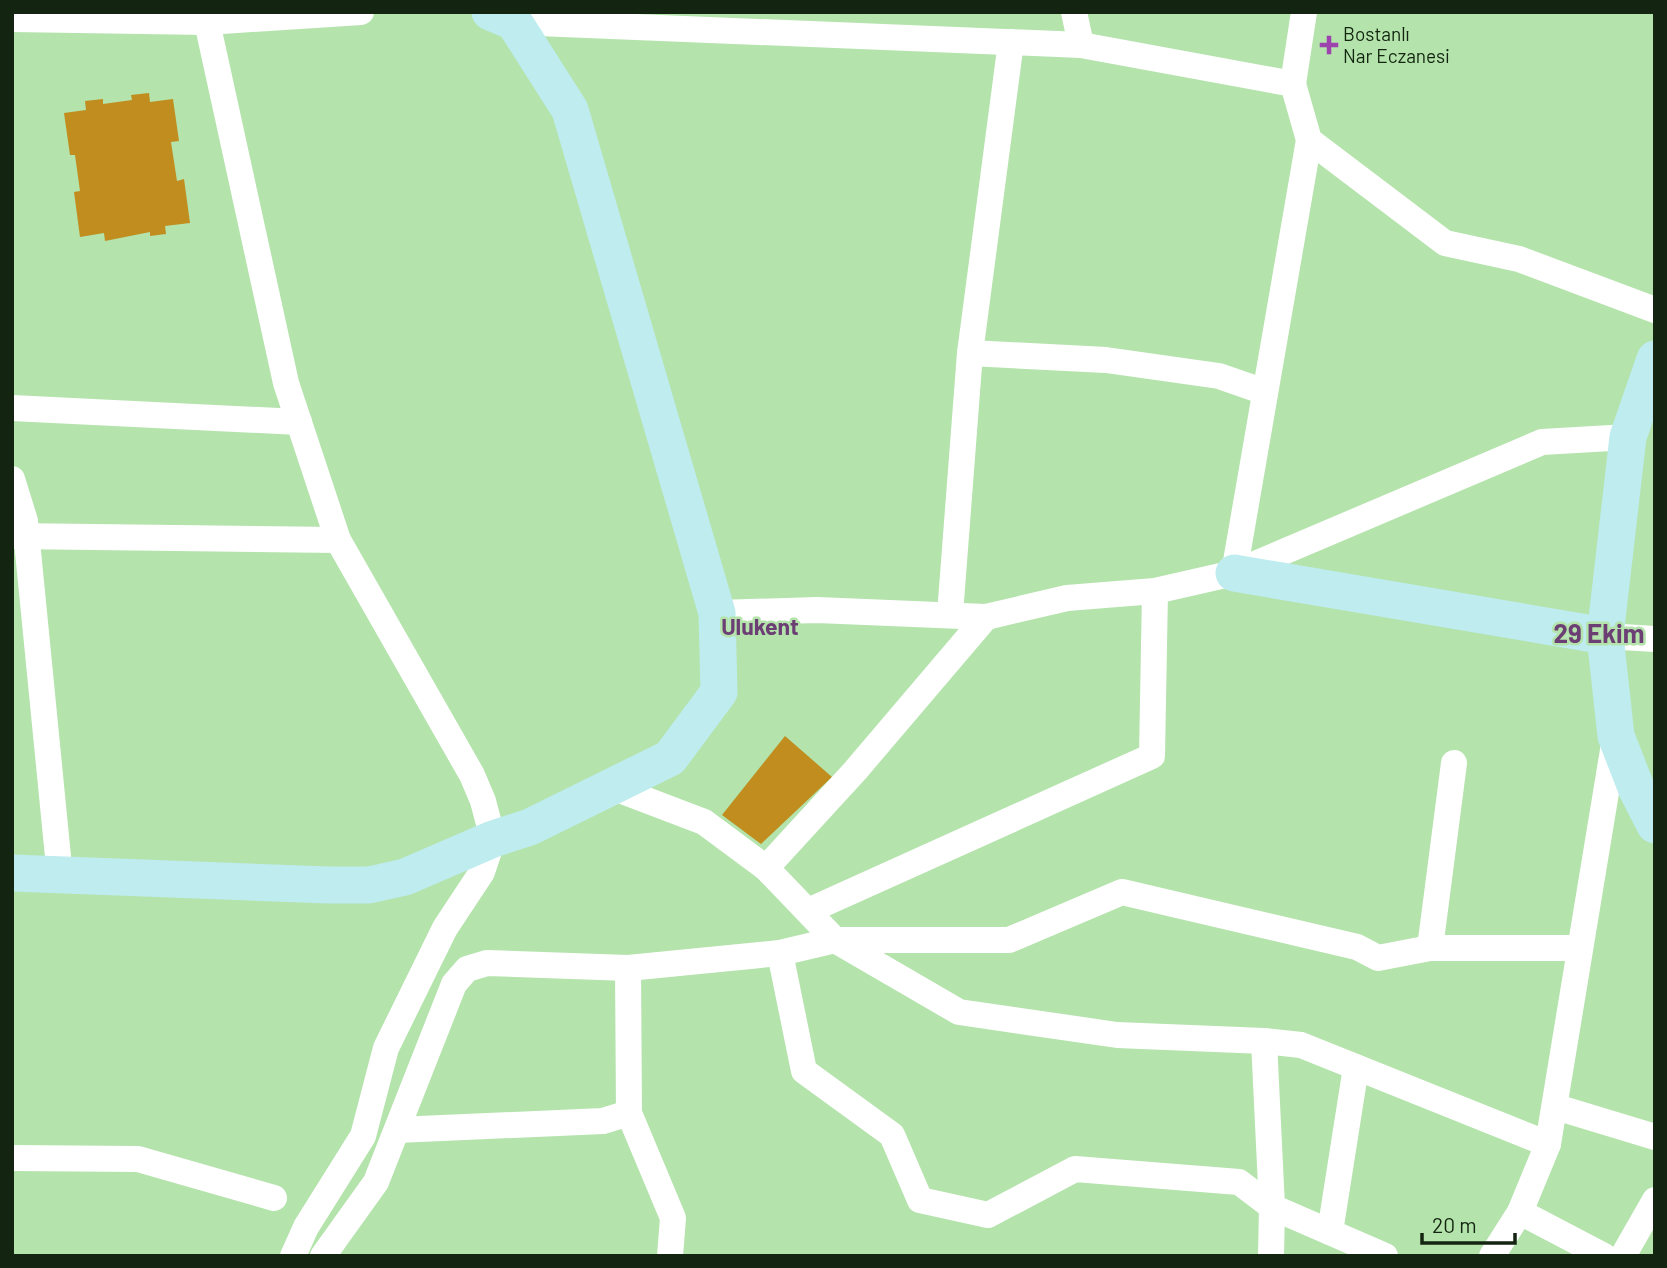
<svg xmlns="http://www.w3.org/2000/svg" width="1667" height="1268" viewBox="0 0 1667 1268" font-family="Barlow,sans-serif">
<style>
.building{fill:#c08d1e}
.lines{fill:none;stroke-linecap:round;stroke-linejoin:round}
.street{stroke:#fff;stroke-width:26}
.secondary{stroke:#beecef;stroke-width:37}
.poi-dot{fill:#9c43ae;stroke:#b4e3ac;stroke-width:2.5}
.labels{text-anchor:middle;stroke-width:5;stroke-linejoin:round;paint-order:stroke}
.poi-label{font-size:19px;fill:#132510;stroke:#b4e3ac;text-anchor:start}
.quarter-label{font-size:23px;font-weight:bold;fill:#6b3e74;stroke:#b4e3ac}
.district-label{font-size:26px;font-weight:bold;fill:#6b3e74;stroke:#b4e3ac}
</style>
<rect width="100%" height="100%" fill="#b4e3ac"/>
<g class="building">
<path d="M 149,93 L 150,102 L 173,99 L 179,141 L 171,142 L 177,181 L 184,179 L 190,223 L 165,226 L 166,234 L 150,236 L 150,232 L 105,241 L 104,233 L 80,237 L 74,192 L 80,191 L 75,155 L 70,155 L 64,113 L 86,110 L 85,101 L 103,99 L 103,104 L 132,100 L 131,95 Z"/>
<path d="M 785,736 L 832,777 L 761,844 L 722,815 Z"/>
</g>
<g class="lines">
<g class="street">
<path d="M 1074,12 L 1081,45"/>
<path d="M 12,19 L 207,22 L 361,12"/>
<path d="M 207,22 L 286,383 L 338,540 L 472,775 L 483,801 L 493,839 L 482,872 L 445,928 L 386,1048 L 363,1136 L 306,1227 L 293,1256"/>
<path d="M 514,22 L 1081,45 L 1293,84 L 1309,140 L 1445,243 L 1519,259 L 1655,310"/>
<path d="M 1293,84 L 1304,12"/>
<path d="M 970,353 L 1106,360 L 1219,376 L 1265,392"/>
<path d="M 12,408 L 299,422"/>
<path d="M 12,479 L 25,521 L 60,877"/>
<path d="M 12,536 L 338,540"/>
<path d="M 1234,573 L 1309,140"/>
<path d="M 717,613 L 817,610 L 986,617 L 1067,598 L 1155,591 L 1234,573 L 1542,442 L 1628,437"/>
<path d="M 950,614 L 970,353 L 1011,42"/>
<path d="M 1605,636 L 1655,639"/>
<path d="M 612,787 L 704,822 L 766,868 L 835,940 L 1009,940 L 1122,892 L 1357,947 L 1378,958 L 1430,948 L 1579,948"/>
<path d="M 766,868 L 855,771 L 986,617"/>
<path d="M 808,911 L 1152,756 L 1155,591"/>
<path d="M 1430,948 L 1454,763"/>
<path d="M 780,953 L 804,1071 L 892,1135 L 920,1200 L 988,1215 L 1075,1169 L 1239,1182 L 1272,1207 L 1385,1256"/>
<path d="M 628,968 L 629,1113 L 673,1218 L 670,1256"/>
<path d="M 1264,1041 L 1272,1207 L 1271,1256"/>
<path d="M 1556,1107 L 1655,1137"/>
<path d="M 397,1130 L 603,1121 L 629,1113"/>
<path d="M 12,1158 L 138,1159 L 274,1198"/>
<path d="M 1520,1212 L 1604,1256"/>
<path d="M 1330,1232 L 1356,1067"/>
<path d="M 323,1256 L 376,1182 L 454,984 L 467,969 L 487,963 L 628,968 L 780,953 L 835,940 L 959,1012 L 1117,1035 L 1264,1041 L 1301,1045 L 1548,1144"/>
<path d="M 1492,1256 L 1520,1212 L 1548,1144 L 1615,738"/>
<path d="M 1623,1256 L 1655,1200"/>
</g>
<g class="secondary">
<path d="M 1655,359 L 1628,437 L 1605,636 L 1616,736 L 1637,790 L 1655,825"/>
<path d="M 1234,573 L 1605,636"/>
<path d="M 12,873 L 329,885 L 369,885 L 405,877 L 493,839 L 530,827 L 670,758 L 719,692 L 717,613 L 570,110 L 514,22 L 490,12"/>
</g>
</g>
<path class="poi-dot" d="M1325.5 34.5h7v7h7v7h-7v7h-7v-7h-7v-7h7z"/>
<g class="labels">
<g class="poi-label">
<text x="1343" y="41">Bostanlı<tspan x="1343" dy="22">Nar Eczanesi</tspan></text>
</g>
<g class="quarter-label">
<text x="760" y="635">Ulukent</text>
</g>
<g class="district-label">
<text x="1599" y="643">29 Ekim</text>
</g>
</g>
<rect width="1667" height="1268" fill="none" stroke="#132510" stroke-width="28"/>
<path d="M1422 1233v10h93v-10" fill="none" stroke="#132510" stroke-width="3.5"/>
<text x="1432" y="1233" font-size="21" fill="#132510" stroke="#b4e3ac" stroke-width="5" paint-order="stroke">20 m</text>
</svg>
